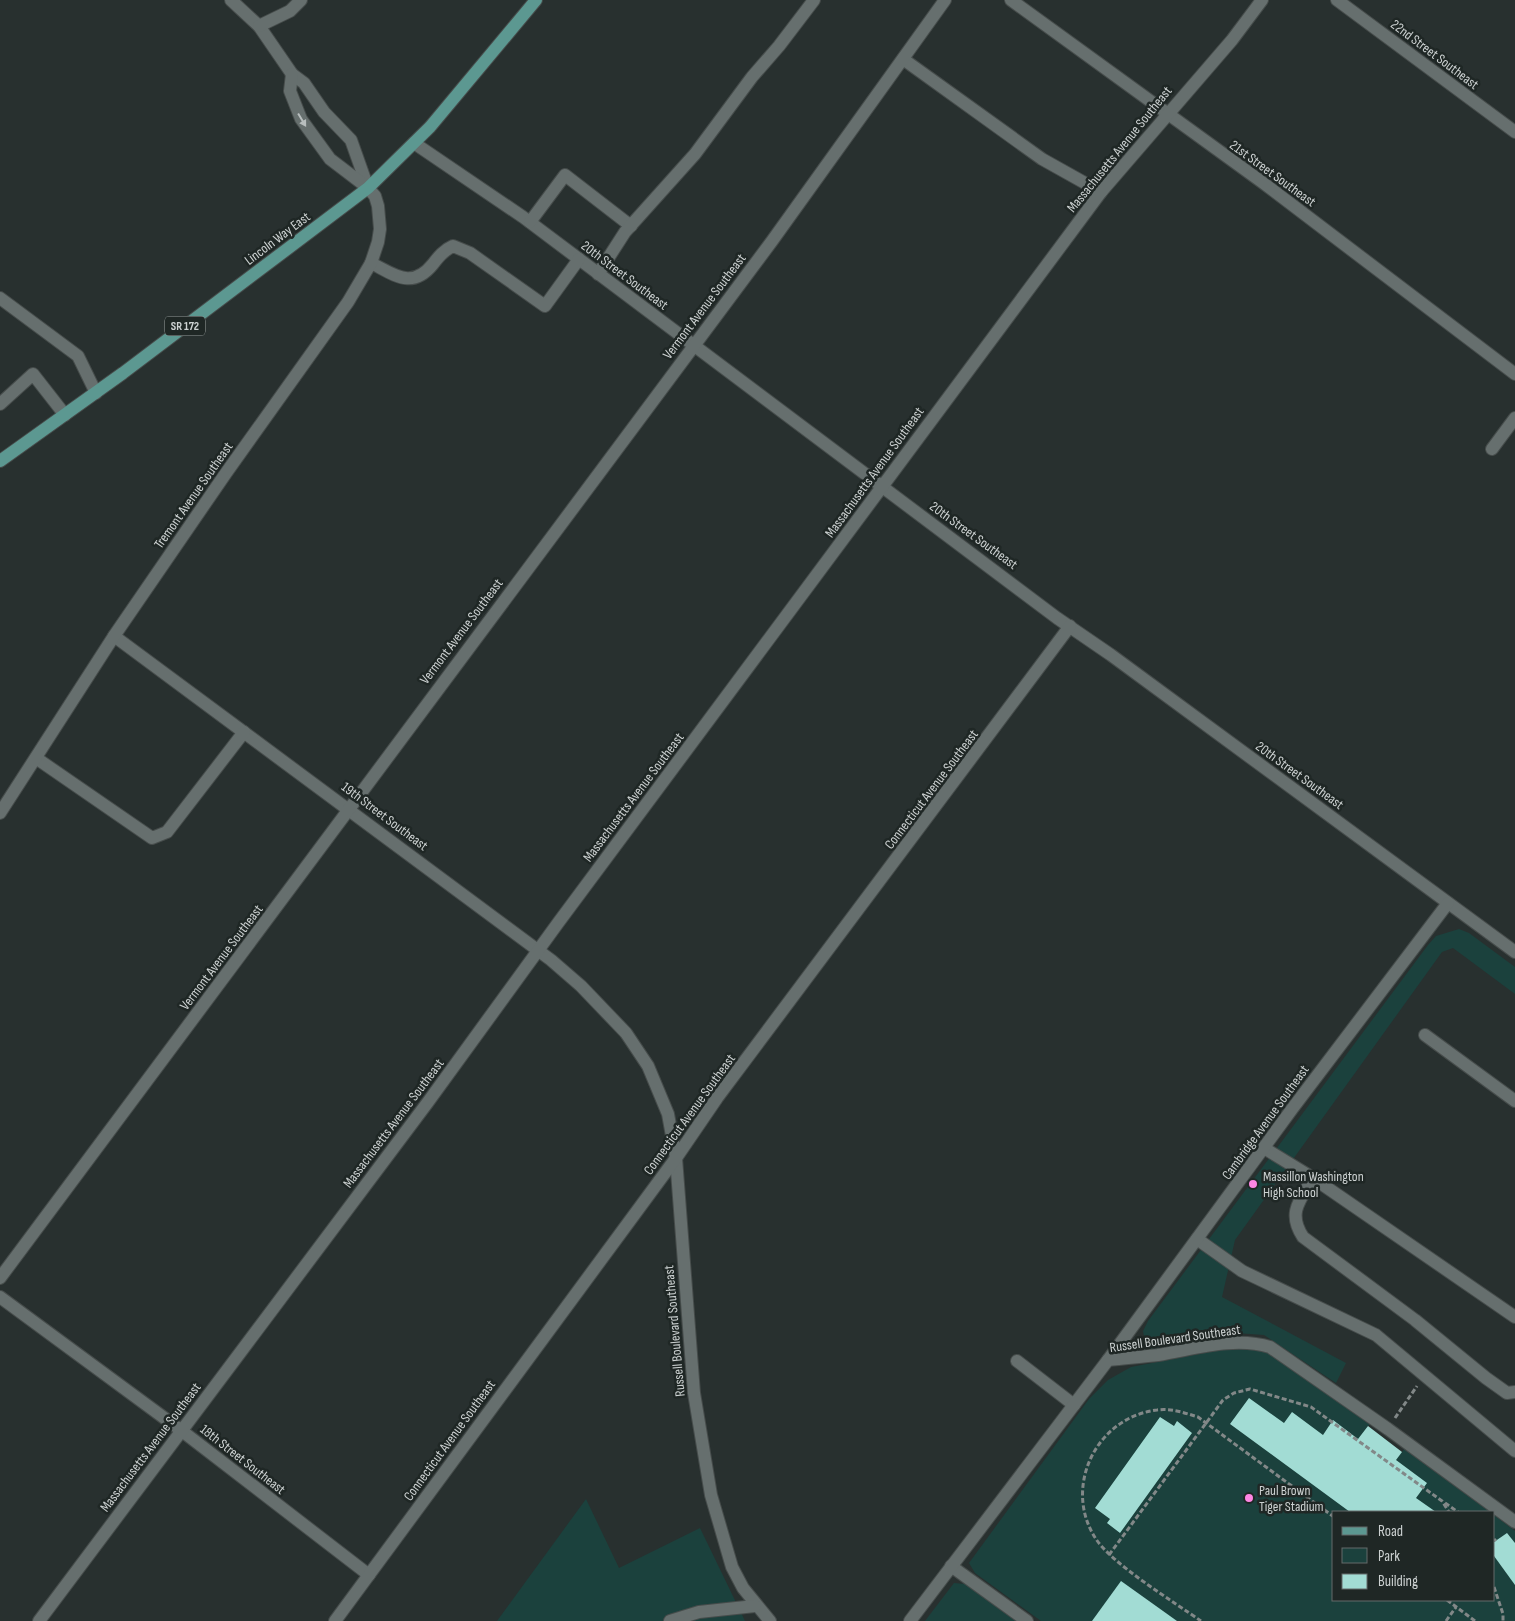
<svg xmlns="http://www.w3.org/2000/svg" width="1515" height="1621" viewBox="0 0 1515 1621" font-family="'Sofia Sans Condensed',sans-serif">
<style>
.green{fill:#1b413d}
.building{fill:#a2dcd4}
.lines{fill:none;stroke-linecap:round;stroke-linejoin:round}
.minor-casing{stroke:#464c4b;stroke-width:14}
.major-casing{stroke:#464c4b;stroke-width:14}
.path{stroke:#828888;stroke-width:3;stroke-dasharray:5 2.5;stroke-linecap:butt}
.minor{stroke:#666f6e;stroke-width:12}
.major{stroke:#5c9891;stroke-width:12}
.oneway{fill:#b8bebe}
.poi-dot{fill:#fd86e3;stroke:#1f2725;stroke-width:2}
.labels{text-anchor:middle;stroke-width:5;stroke-linejoin:round;paint-order:stroke}
.shield{fill:#1f2725;stroke:#999f9e;stroke-width:1}
.shield-label{font-size:12px;font-weight:bold;fill:#cdd2d2}
.street-label{font-size:14px;fill:#cdd2d2;stroke:#1f2725}
.poi-label{font-size:14px;fill:#cdd2d2;stroke:#1f2725;text-anchor:start}
</style>
<rect width="100%" height="100%" fill="#28302f"/>
<g class="green">
<path d="M 1459,929 L 1469,933 L 1515,967 L 1515,994 L 1453,948 L 1442,952 L 1235,1240 L 1222,1297 L 1346,1363 L 1336,1383 L 1264,1335 L 1236,1333 L 1150,1349 L 1146,1347 L 1143,1331 L 1148,1321 L 1428,945 L 1436,936 Z"/>
<path d="M 1231,1348 L 1260,1348 L 1273,1356 L 1370,1424 L 1367,1427 L 1402,1452 L 1404,1449 L 1490,1512 L 1334,1512 L 1334,1600 L 1494,1600 L 1494,1515 L 1515,1531 L 1515,1621 L 1041,1621 L 975,1573 L 969,1563 L 1089,1399 L 1108,1380 L 1131,1367 Z"/>
<path d="M 586,1499 L 619,1568 L 700,1528 L 745,1621 L 497,1621 Z"/>
<path d="M 954,1583 L 965,1584 L 1016,1621 L 925,1621 Z"/>
</g>
<g class="building">
<path d="M 1249,1398 L 1284,1423 L 1292,1412 L 1323,1435 L 1333,1420 L 1358,1439 L 1368,1426 L 1402,1452 L 1396,1460 L 1427,1483 L 1416,1498 L 1436,1512 L 1350,1512 L 1230,1424 Z"/>
<path d="M 1160,1417 L 1174,1426 L 1177,1421 L 1192,1433 L 1120,1533 L 1107,1523 L 1110,1519 L 1095,1508 Z"/>
<path d="M 1507,1533 L 1515,1543 L 1515,1585 L 1494,1556 L 1494,1542 Z"/>
<path d="M 1121,1581 L 1177,1621 L 1092,1621 Z"/>
</g>
<g class="lines">
<defs>
<g id="minor">
<path d="M 231,0 L 259,26 L 292,74 L 304,83 L 324,112 L 351,140 L 368,188"/>
<path d="M 1011,0 L 1262,182 L 1515,374"/>
<path d="M 1337,0 L 1515,132"/>
<path d="M 259,26 L 290,11 L 301,0"/>
<path d="M 903,59 L 1042,159 L 1101,192"/>
<path d="M 414,143 L 523,217 L 1057,618 L 1111,655 L 1515,952"/>
<path d="M 530,222 L 565,175 L 631,226"/>
<path d="M 371,263 C 395,275 412,290 433,264 C 439,256 444,250 453,246 L 470,253 L 545,306 L 579,259"/>
<path d="M 598,274 L 625,232 L 695,154 L 752,77 L 779,46 L 814,0"/>
<path d="M 0,298 L 78,356 L 96,393"/>
<path d="M 0,404 L 33,374 L 65,415"/>
<path d="M 1492,449 L 1515,418"/>
<path d="M 114,636 L 551,960 L 581,986 L 626,1033 L 648,1066 L 668,1114 L 676,1158 L 694,1393 L 711,1495 L 732,1567 L 743,1588 L 770,1621"/>
<path d="M 36,758 L 152,838 L 167,832 L 244,732"/>
<path d="M 0,813 L 114,636 L 226,473 L 348,302 L 371,263 L 378,242 L 380,229 L 378,206 L 375,196 L 368,188 L 330,159 L 301,119 L 290,91 L 292,74"/>
<path d="M 1425,1035 L 1515,1101"/>
<path d="M 1264,1148 L 1313,1178 C 1300,1200 1287,1213 1303,1237 L 1415,1320 L 1486,1378 L 1507,1393 L 1515,1392"/>
<path d="M 1313,1178 L 1515,1317"/>
<path d="M 1197,1239 L 1242,1271 L 1376,1335 L 1515,1451"/>
<path d="M 0,1278 L 772,241 L 945,0"/>
<path d="M 0,1297 L 182,1431 L 369,1575"/>
<path d="M 1108,1360 L 1292,1109 L 1448,903"/>
<path d="M 1017,1361 L 1074,1405"/>
<path d="M 951,1566 L 1027,1621"/>
<path d="M 39,1621 L 428,1102 L 558,923 L 1101,192 L 1232,40 L 1262,0"/>
<path d="M 335,1621 L 676,1158 L 717,1098 L 1070,626"/>
<path d="M 670,1621 L 699,1612 L 755,1606"/>
<path d="M 910,1621 L 1108,1360 C 1124,1358 1141,1357 1158,1355 C 1195,1349 1234,1336 1270,1347 L 1388,1429 L 1515,1522"/>
</g>
<path id="major" d="M 0,461 L 123,373 L 368,188 L 430,127 L 536,0"/>
</defs>
<use href="#minor" class="minor-casing"/>
<use href="#major" class="major-casing"/>
<g class="path">
<path d="M 1395,1418 L 1417,1386"/>
<path d="M 1445,1503 L 1458,1512"/>
<path d="M 1494,1539 L 1496,1541"/>
<path d="M 1109,1555 L 1223,1400 L 1234,1393 L 1250,1389 L 1311,1407 L 1442,1501 L 1449,1512"/>
<path d="M 1494,1587 L 1503,1614 L 1503,1621"/>
<path d="M 1447,1600 L 1475,1621"/>
<path d="M 1201,1621 C 1174,1602 1112,1564 1096,1539 C 1062,1488 1096,1417 1157,1410 C 1171,1408 1185,1413 1198,1417 L 1334,1517"/>
<path d="M 1446,1621 L 1456,1607"/>
</g>
<use href="#minor" class="minor"/>
<use href="#major" class="major"/>
</g>
<defs><path id="oneway-solid" d="M-6-.8H1V-3.2L6.5 0L1 3.2V.8H-6Z" transform="scale(1.25)"/></defs>
<use class="oneway" href="#oneway-solid" transform="translate(302 120) rotate(59)"/>
<g class="poi-dot">
<circle cx="1253" cy="1184" r="5"/>
<circle cx="1249" cy="1498" r="5"/>
</g>
<g class="labels">
<rect class="shield" x="165" y="316.5" width="40" height="19" rx="4"/>
<g class="shield-label">
<text x="185" y="330">SR 172</text>
</g>
<g class="street-label">
<text transform="translate(1435 54) rotate(37)" y="5">22nd Street Southeast</text>
<text transform="translate(1119 149) rotate(-51)" y="5">Massachusetts Avenue Southeast</text>
<text transform="translate(1273 173) rotate(36)" y="5">21st Street Southeast</text>
<text transform="translate(277 238) rotate(-37)" y="5">Lincoln Way East</text>
<text transform="translate(625 275) rotate(37)" y="5">20th Street Southeast</text>
<text transform="translate(704 306) rotate(-53)" y="5">Vermont Avenue Southeast</text>
<text transform="translate(874 472) rotate(-54)" y="5">Massachusetts Avenue Southeast</text>
<text transform="translate(193 495) rotate(-55)" y="5">Tremont Avenue Southeast</text>
<text transform="translate(974 535) rotate(36)" y="5">20th Street Southeast</text>
<text transform="translate(461 631) rotate(-53)" y="5">Vermont Avenue Southeast</text>
<text transform="translate(1300 775) rotate(36)" y="5">20th Street Southeast</text>
<text transform="translate(931 789) rotate(-53)" y="5">Connecticut Avenue Southeast</text>
<text transform="translate(633 797) rotate(-53)" y="5">Massachusetts Avenue Southeast</text>
<text transform="translate(385 816) rotate(37)" y="5">19th Street Southeast</text>
<text transform="translate(221 957) rotate(-53)" y="5">Vermont Avenue Southeast</text>
<text transform="translate(689 1114) rotate(-54)" y="5">Connecticut Avenue Southeast</text>
<text transform="translate(1265 1122) rotate(-54)" y="5">Cambridge Avenue Southeast</text>
<text transform="translate(393 1123) rotate(-53)" y="5">Massachusetts Avenue Southeast</text>
<text transform="translate(674 1331) rotate(-95)" y="5">Russell Boulevard Southeast</text>
<text transform="translate(1175 1338) rotate(-8)" y="5">Russell Boulevard Southeast</text>
<text transform="translate(449 1440) rotate(-54)" y="5">Connecticut Avenue Southeast</text>
<text transform="translate(150 1447) rotate(-53)" y="5">Massachusetts Avenue Southeast</text>
<text transform="translate(243 1459) rotate(38)" y="5">18th Street Southeast</text>
</g>
<g class="poi-label">
<text x="1263" y="1181">Massillon Washington<tspan x="1263" dy="16">High School</tspan></text>
<text x="1259" y="1495">Paul Brown<tspan x="1259" dy="16">Tiger Stadium</tspan></text>
</g>
</g>
<rect x="1332" y="1511" width="162" height="90" fill="#1f2725" stroke="#656b6a"/>
<rect x="1342" y="1527" width="25" height="8" fill="#5c9891" stroke="#656b6a"/>
<text x="1378" y="1536" font-size="15" fill="#cdd2d2">Road</text>
<rect x="1342" y="1548" width="25" height="15" fill="#1b413d" stroke="#656b6a"/>
<text x="1378" y="1561" font-size="15" fill="#cdd2d2">Park</text>
<rect x="1342" y="1574" width="25" height="15" fill="#a2dcd4" stroke="#656b6a"/>
<text x="1378" y="1586" font-size="15" fill="#cdd2d2">Building</text>
</svg>
